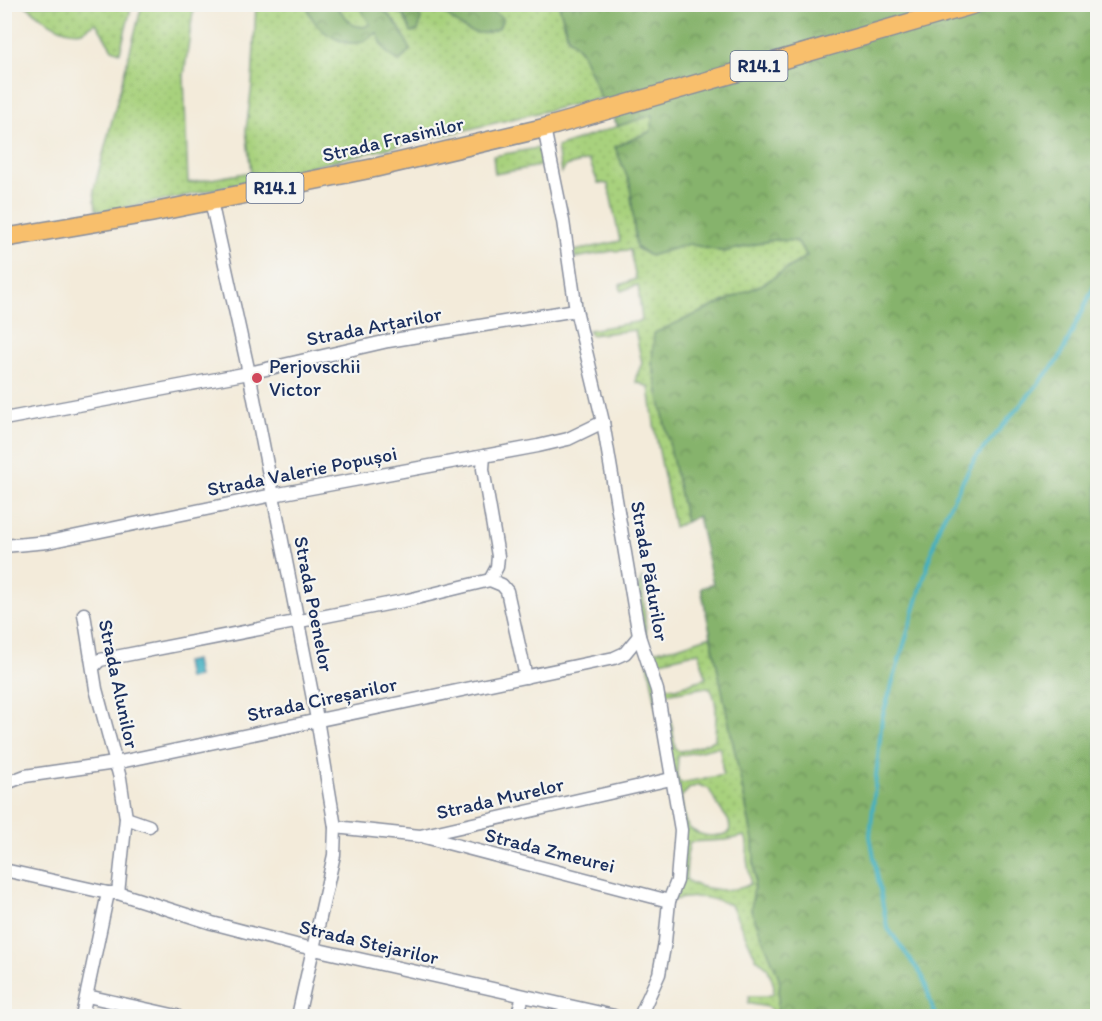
<svg xmlns="http://www.w3.org/2000/svg" width="1102" height="1021" viewBox="0 0 1102 1021" font-family="Itim,sans-serif">
<style>
.green{fill:url(#green-dots);stroke:#62806e;stroke-width:1.5;fill-rule:evenodd}
.forest{fill:url(#forest-crowns);stroke:#507165;stroke-width:1.5}
.water{fill:#43b0c1;stroke:#2f7090;stroke-width:1.5}
.lines{fill:none;stroke-linecap:round;stroke-linejoin:round}
.stream{stroke:#43b0c1;stroke-width:4}
.minor-casing{stroke:#878d9c;stroke-width:15}
.primary-casing{stroke:#878d9c;stroke-width:21}
.minor{stroke:#fff;stroke-width:12}
.primary{stroke:#f8bf6c;stroke-width:18}
.poi-dot{fill:#d1495b;stroke:#f6f6f2;stroke-width:2}
.labels{text-anchor:middle;stroke-width:4.5;stroke-linejoin:round;paint-order:stroke}
.shield{fill:#f6f6f2;stroke:#5d6b8a;stroke-width:1.5}
.shield-label{font-size:18px;font-weight:bold;fill:#1b2f5e}
.street-label{font-size:20px;fill:#1b2f5e;stroke:#f6f6f2}
.poi-label{font-size:20px;fill:#1b2f5e;stroke:#f6f6f2;text-anchor:start}
</style>
<defs>
<pattern id="green-dots" width="8" height="8" patternUnits="userSpaceOnUse" patternTransform="scale(1.5)"><rect width="8" height="8" fill="#a8d17d"/><path d="M2 2h.1M6 6h.1" fill="none" stroke="#90b46e" stroke-width="1.8" stroke-linecap="round"/></pattern>
<pattern id="forest-crowns" width="20" height="18" patternUnits="userSpaceOnUse" patternTransform="scale(1.5)"><rect width="20" height="18" fill="#86b36c"/><path d="M2 6a3 3 0 1 1 6 0M12 15a3 3 0 1 1 6 0" fill="none" stroke="#6d925c"/></pattern>
</defs>
<rect width="100%" height="100%" fill="#f6f6f2"/>
<filter id="ink" filterUnits="userSpaceOnUse"><feTurbulence type="fractalNoise" baseFrequency=".0167" numOctaves="2"/><feDisplacementMap in="SourceGraphic" scale="12" xChannelSelector="R" yChannelSelector="G"/><feConvolveMatrix kernelMatrix="1 2 1 2 8 2 1 2 1" color-interpolation-filters="sRGB"/></filter>
<filter id="wash" filterUnits="userSpaceOnUse"><feTurbulence type="fractalNoise" baseFrequency=".008" numOctaves="4" result="noise"/><feDisplacementMap in="SourceGraphic" scale="24" xChannelSelector="R" yChannelSelector="G"/><feGaussianBlur stdDeviation="1.35" result="paint"/><feColorMatrix in="noise" values="0 0 0 0 0 0 0 0 0 0 0 0 0 0 0 0 0 1.4 0 .05"/><feComposite in="paint" operator="in"/></filter>
<g filter="url(#wash)">
<rect width="100%" height="100%" fill="#f3ebda"/>
<g class="green">
<path d="M 25,5 L 132,5 L 120,52 L 112,49 L 96,23 C 92,25 87,29 83,31 C 63,36 39,16 25,5 Z"/>
<path d="M 142,5 L 194,5 L 184,76 L 188,183 L 251,172 L 246,130 L 252,85 L 256,5 L 559,5 L 568,37 L 581,51 L 601,98 L 176,198 L 104,211 L 96,210 L 94,189 Z"/>
<path d="M 653,114 L 651,131 L 615,147 L 630,184 L 636,248 L 650,256 L 689,244 L 724,252 L 773,240 L 797,241 L 807,256 L 765,283 L 652,363 L 686,522 L 674,527 L 655,431 L 649,387 L 636,382 L 636,377 L 642,363 L 635,330 L 591,335 L 588,330 L 642,321 L 638,285 L 621,291 L 620,285 L 636,279 L 630,250 L 613,251 L 575,258 L 574,251 L 620,241 L 608,184 L 598,183 L 589,160 L 566,166 L 561,173 L 557,147 Z"/>
<path d="M 537,148 L 544,154 L 546,165 L 495,174 L 493,156 Z"/>
<path d="M 642,577 L 647,646 L 653,651 L 677,647 L 711,636 L 753,840 L 755,880 L 751,910 L 780,980 L 777,1016 L 775,1016 C 770,1003 759,1007 748,1003 L 749,996 L 767,996 L 773,994 L 774,986 L 772,980 L 767,967 L 756,958 L 731,905 C 711,897 695,895 673,900 L 683,847 L 635,594 ZM 699,652 L 706,678 L 676,688 L 663,686 L 659,681 L 657,662 ZM 708,687 C 720,697 715,725 715,740 L 688,750 L 678,751 L 675,748 L 673,730 L 664,694 ZM 718,747 L 720,749 L 723,775 L 680,783 L 677,776 L 678,756 ZM 699,785 L 709,789 C 712,795 715,801 719,807 C 725,817 732,820 729,833 C 715,838 691,837 685,821 C 683,813 682,804 681,797 L 690,788 ZM 745,836 C 749,844 747,849 747,857 C 747,866 751,874 750,884 C 735,893 699,891 686,879 L 687,855 L 690,842 L 726,840 Z"/>
</g>
<g class="forest">
<path d="M 307,5 L 335,5 L 353,25 L 364,27 L 370,24 L 358,5 C 362,5 369,3 373,5 C 391,10 405,35 410,50 L 399,62 L 385,51 L 377,33 C 373,35 369,39 365,41 C 347,49 321,34 312,18 C 309,14 308,9 307,5 Z"/>
<path d="M 390,5 L 412,5 L 421,19 L 418,31 L 411,32 L 404,16 Z"/>
<path d="M 435,5 L 482,5 L 503,18 L 499,28 C 471,43 456,22 435,5 Z"/>
<path d="M 559,5 L 1097,5 L 1097,1016 L 777,1016 L 780,980 L 751,910 L 755,880 L 753,840 L 701,588 L 713,584 L 698,516 L 686,522 L 652,363 L 654,333 L 765,283 L 807,256 L 797,241 L 773,240 L 724,252 L 689,244 L 650,256 L 636,247 L 630,184 L 615,147 L 651,131 L 653,115 L 618,126 L 601,98 L 581,51 L 568,37 Z"/>
</g>
<path class="water" d="M 195,660 L 198,677 L 188,679 L 185,662 Z"/>
<g class="lines">
<path class="stream" d="M 935,1016 L 923,977 L 887,927 L 870,836 L 882,718 L 940,524 L 974,460 L 1059,359 L 1098,278"/>
</g>
</g>
<g filter="url(#ink)">
<g class="lines">
<defs>
<g id="minor">
<path d="M 544,128 L 563,221 L 576,310 L 603,422 L 639,636 L 657,690 L 681,830 L 677,881 L 669,901 L 665,942 L 659,974 L 640,1016"/>
<path d="M 211,201 L 249,373 L 317,719 L 335,827 L 334,855 L 298,1016"/>
<path d="M 4,419 L 249,373 L 388,341 L 576,310"/>
<path d="M 484,456 L 483,469 L 498,556 L 497,567 L 490,580 L 502,585 L 507,591 L 526,677"/>
<path d="M 4,546 L 48,542 L 273,495 L 538,446 L 568,439 L 603,422"/>
<path d="M 84,614 L 96,689 L 120,778 L 126,818 L 118,893"/>
<path d="M 94,666 L 100,660 L 408,600 L 490,580"/>
<path d="M 4,784 L 25,776 L 115,763 L 614,658 L 625,653 L 639,636"/>
<path d="M 126,818 L 149,826"/>
<path d="M 335,827 L 420,836 L 671,779"/>
<path d="M 425,837 L 669,901"/>
<path d="M 4,870 L 108,893 L 118,893 L 212,923 L 296,945 L 614,1016"/>
<path d="M 87,996 L 177,1016"/>
<path d="M 82,1016 L 108,893"/>
<path d="M 517,1016 L 523,997"/>
</g>
<path id="primary" d="M 4,238 L 150,213 L 374,168 L 544,128 L 975,4"/>
</defs>
<use href="#minor" class="minor-casing"/>
<use href="#primary" class="primary-casing"/>
<use href="#minor" class="minor"/>
<use href="#primary" class="primary"/>
</g>
</g>
<circle class="poi-dot" cx="257" cy="378" r="6"/>
<g class="labels">
<g class="shield">
<rect x="730.5" y="51" width="57" height="30" rx="4.5"/>
<rect x="246.5" y="173" width="57" height="30" rx="4.5"/>
</g>
<g class="shield-label">
<text x="759" y="72">R14.1</text>
<text x="275" y="194">R14.1</text>
</g>
<g class="street-label">
<text transform="translate(393 139) rotate(-13)" y="7">Strada Frasinilor</text>
<text transform="translate(374 326) rotate(-11)" y="7">Strada Arțarilor</text>
<text transform="translate(302 471) rotate(-11)" y="7">Strada Valerie Popușoi</text>
<text transform="translate(650 571) rotate(80)" y="7">Strada Pădurilor</text>
<text transform="translate(314 604) rotate(79)" y="7">Strada Poenelor</text>
<text transform="translate(119 684) rotate(78)" y="7">Strada Alunilor</text>
<text transform="translate(322 699) rotate(-12)" y="7">Strada Cireșarilor</text>
<text transform="translate(500 798) rotate(-13)" y="7">Strada Murelor</text>
<text transform="translate(550 850) rotate(14)" y="7">Strada Zmeurei</text>
<text transform="translate(369 942) rotate(13)" y="7">Strada Stejarilor</text>
</g>
<g class="poi-label">
<text x="269" y="373">Perjovschii<tspan x="269" dy="23">Victor</tspan></text>
</g>
</g>
<rect width="1102" height="1021" fill="none" stroke="#f6f6f2" stroke-width="24"/>
</svg>
